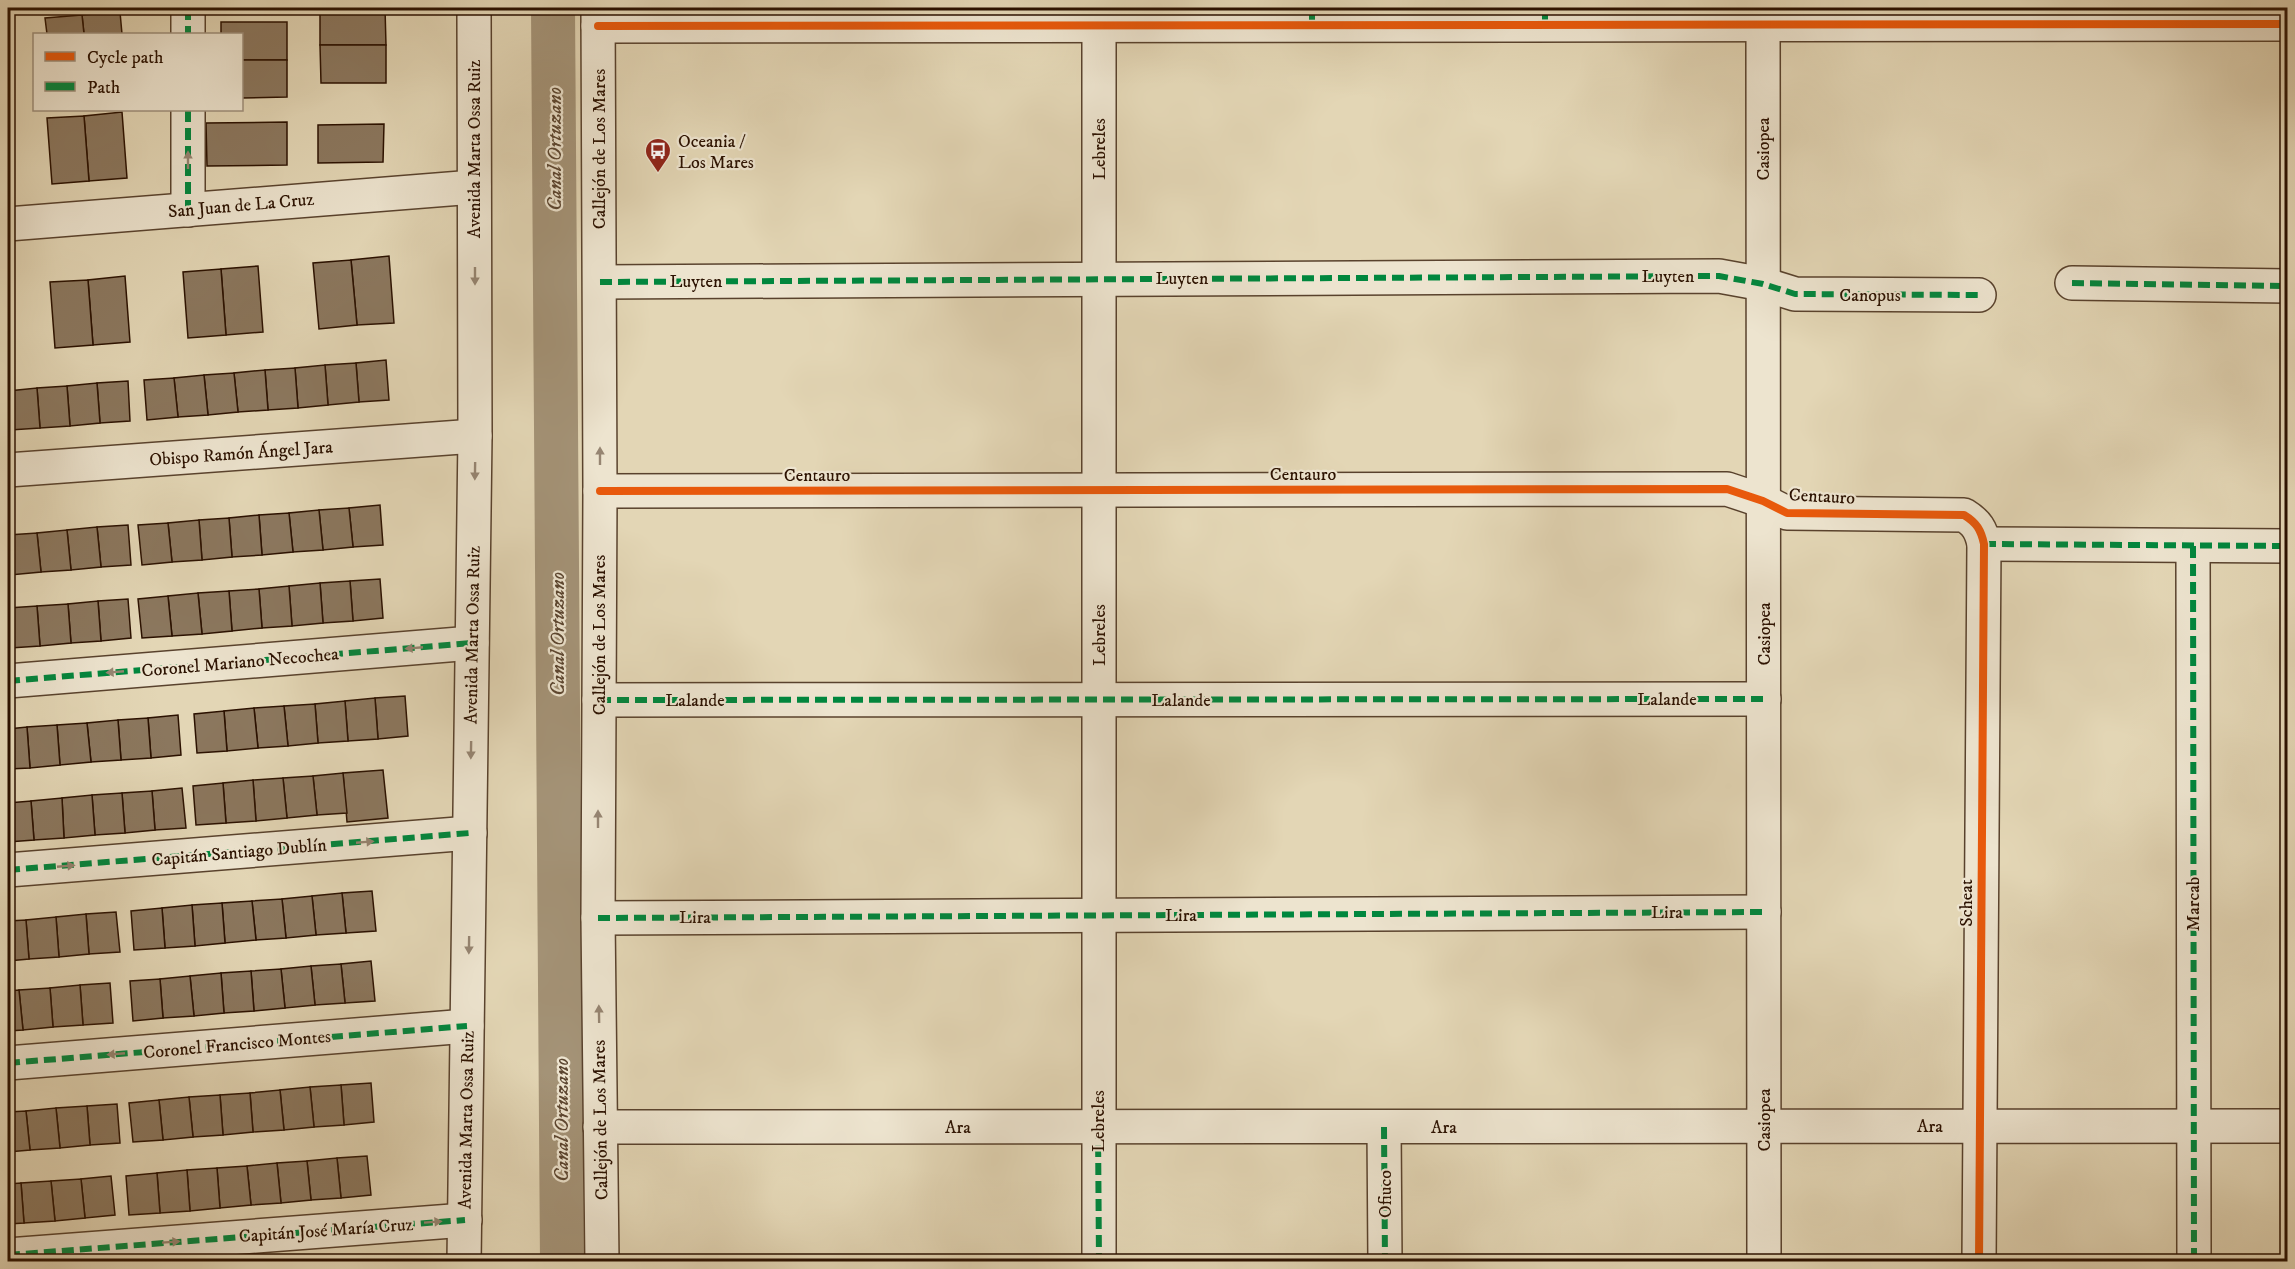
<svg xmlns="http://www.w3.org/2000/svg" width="2295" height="1269" viewBox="0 0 2295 1269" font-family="'IM FELL DW Pica',serif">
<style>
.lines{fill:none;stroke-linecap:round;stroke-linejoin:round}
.canal{stroke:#a49377;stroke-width:44}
.building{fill:#8b775e;stroke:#2b1100;stroke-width:1.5}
.minor-casing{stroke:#59422d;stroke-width:36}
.minor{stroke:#ede4cf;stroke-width:33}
.quiet{stroke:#00873e;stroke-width:6;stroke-dasharray:12 6;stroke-linecap:butt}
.cycleway-casing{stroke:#ede4cf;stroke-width:11}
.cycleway{stroke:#e8590c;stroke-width:8}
.oneway{fill:#968572}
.labels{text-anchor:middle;stroke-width:4.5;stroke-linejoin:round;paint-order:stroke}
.poi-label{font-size:18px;fill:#2b1100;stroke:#ede4cf;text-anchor:start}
.street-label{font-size:18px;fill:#2b1100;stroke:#ede4cf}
.water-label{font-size:20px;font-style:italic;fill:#5b4530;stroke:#ede4cf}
</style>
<rect width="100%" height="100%" fill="#e3d6b5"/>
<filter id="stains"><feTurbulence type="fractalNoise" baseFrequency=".00333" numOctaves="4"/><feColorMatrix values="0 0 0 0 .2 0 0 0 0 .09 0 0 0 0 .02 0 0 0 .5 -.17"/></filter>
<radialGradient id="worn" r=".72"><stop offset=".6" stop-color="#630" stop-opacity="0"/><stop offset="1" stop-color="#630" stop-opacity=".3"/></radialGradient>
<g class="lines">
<path class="canal" d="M 553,8 L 562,1262"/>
</g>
<g class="building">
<path d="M 320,8 L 385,8 L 386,45 L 320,45 Z"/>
<path d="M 120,12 L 122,34 L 84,34 L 82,15 Z"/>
<path d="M 82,15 L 84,34 L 47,34 L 45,18 Z"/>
<path d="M 221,22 L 287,22 L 287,60 L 242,60 L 242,34 L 221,34 Z"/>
<path d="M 320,45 L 386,45 L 386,83 L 321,83 Z"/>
<path d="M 242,60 L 287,60 L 287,97 L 242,98 Z"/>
<path d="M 122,112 L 127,178 L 89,181 L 84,116 Z"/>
<path d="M 84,116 L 89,181 L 52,184 L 47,118 Z"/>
<path d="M 287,122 L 287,165 L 207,166 L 206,123 Z"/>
<path d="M 384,124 L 383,162 L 318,163 L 318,125 Z"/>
<path d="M 389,256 L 394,323 L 357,325 L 351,260 Z"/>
<path d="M 351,260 L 357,325 L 319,329 L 313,263 Z"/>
<path d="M 258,266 L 263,332 L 226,335 L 221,269 Z"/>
<path d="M 221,269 L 226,335 L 188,338 L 183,272 Z"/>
<path d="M 125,276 L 130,342 L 93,345 L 88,280 Z"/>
<path d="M 88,280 L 93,345 L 55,348 L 50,282 Z"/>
<path d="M 386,360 L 389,400 L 359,402 L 356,363 Z"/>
<path d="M 356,363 L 359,402 L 328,405 L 325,365 Z"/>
<path d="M 325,365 L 328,405 L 298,408 L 295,368 Z"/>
<path d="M 295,368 L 298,408 L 268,410 L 265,370 Z"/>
<path d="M 265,370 L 268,410 L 238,412 L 234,373 Z"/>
<path d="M 234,373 L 238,412 L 208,415 L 204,375 Z"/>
<path d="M 204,375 L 208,415 L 178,417 L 174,378 Z"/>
<path d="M 174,378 L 178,417 L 147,420 L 144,380 Z"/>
<path d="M 128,381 L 130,421 L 100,423 L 97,383 Z"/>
<path d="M 97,383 L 100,423 L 70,426 L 67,386 Z"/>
<path d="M 67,386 L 70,426 L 40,428 L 37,388 Z"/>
<path d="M 37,388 L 40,428 L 10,430 L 8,391 Z"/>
<path d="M 380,505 L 383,545 L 353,547 L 349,508 Z"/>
<path d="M 349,508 L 353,547 L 323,550 L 319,510 Z"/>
<path d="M 319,510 L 323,550 L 293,552 L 289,513 Z"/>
<path d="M 289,513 L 293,552 L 262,555 L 259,515 Z"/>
<path d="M 259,515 L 262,555 L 232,557 L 229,518 Z"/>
<path d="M 229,518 L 232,557 L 202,560 L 199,520 Z"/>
<path d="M 199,520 L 202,560 L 172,562 L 168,523 Z"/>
<path d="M 168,523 L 172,562 L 142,565 L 138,525 Z"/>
<path d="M 128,525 L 131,565 L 101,567 L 97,527 Z"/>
<path d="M 97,527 L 101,567 L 71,570 L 67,530 Z"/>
<path d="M 67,530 L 71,570 L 41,572 L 37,533 Z"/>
<path d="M 37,533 L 41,572 L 10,575 L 8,535 Z"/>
<path d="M 380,579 L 383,618 L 353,621 L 350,581 Z"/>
<path d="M 350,581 L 353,621 L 323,623 L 320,583 Z"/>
<path d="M 320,583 L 323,623 L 292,626 L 289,586 Z"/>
<path d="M 289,586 L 292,626 L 262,628 L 259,589 Z"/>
<path d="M 259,589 L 262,628 L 232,631 L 229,591 Z"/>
<path d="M 229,591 L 232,631 L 202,634 L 198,593 Z"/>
<path d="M 198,593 L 202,634 L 172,636 L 168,596 Z"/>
<path d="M 168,596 L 172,636 L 142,638 L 138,599 Z"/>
<path d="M 128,599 L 131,638 L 101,641 L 98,601 Z"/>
<path d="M 98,601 L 101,641 L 71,643 L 68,604 Z"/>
<path d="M 68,604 L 71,643 L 40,646 L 37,606 Z"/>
<path d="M 37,606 L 40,646 L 10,648 L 8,608 Z"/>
<path d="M 405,696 L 408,736 L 378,739 L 375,698 Z"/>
<path d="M 375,698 L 378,739 L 348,741 L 345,701 Z"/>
<path d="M 345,701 L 348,741 L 318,743 L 315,704 Z"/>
<path d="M 315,704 L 318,743 L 288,746 L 284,706 Z"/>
<path d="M 284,706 L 288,746 L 258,748 L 254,708 Z"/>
<path d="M 254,708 L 258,748 L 227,751 L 224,711 Z"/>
<path d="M 224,711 L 227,751 L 197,753 L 194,714 Z"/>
<path d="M 178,715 L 181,755 L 151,758 L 148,718 Z"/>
<path d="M 148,718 L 151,758 L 121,760 L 118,720 Z"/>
<path d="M 118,720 L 121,760 L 91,762 L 87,723 Z"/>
<path d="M 87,723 L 91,762 L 60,765 L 57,725 Z"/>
<path d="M 57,725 L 60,765 L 30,768 L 27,727 Z"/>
<path d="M 27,727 L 30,768 L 8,769 L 8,729 Z"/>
<path d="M 383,770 L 388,818 L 347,822 L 343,773 Z"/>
<path d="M 343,773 L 347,813 L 317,815 L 313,776 Z"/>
<path d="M 313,776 L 317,815 L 287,818 L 283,778 Z"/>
<path d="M 283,778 L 287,818 L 256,821 L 253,780 Z"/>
<path d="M 253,780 L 256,821 L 226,823 L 223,783 Z"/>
<path d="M 223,783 L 226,823 L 196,825 L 193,786 Z"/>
<path d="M 182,788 L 186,828 L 155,830 L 152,791 Z"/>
<path d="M 152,791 L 155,830 L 125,833 L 122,793 Z"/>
<path d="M 122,793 L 125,833 L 95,835 L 92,795 Z"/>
<path d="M 92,795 L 95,835 L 64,838 L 62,798 Z"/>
<path d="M 62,798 L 64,838 L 34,840 L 31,801 Z"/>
<path d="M 31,801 L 34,840 L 8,842 L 8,803 Z"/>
<path d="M 372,891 L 376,931 L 346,933 L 342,893 Z"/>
<path d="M 342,893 L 346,933 L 316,935 L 312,896 Z"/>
<path d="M 312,896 L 316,935 L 286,938 L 282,899 Z"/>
<path d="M 282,899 L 286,938 L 256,940 L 252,901 Z"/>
<path d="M 252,901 L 256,940 L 225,943 L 222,903 Z"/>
<path d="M 222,903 L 225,943 L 195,946 L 192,905 Z"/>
<path d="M 192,905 L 195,946 L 165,948 L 162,908 Z"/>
<path d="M 162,908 L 165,948 L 134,950 L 131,911 Z"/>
<path d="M 116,912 L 120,952 L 89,954 L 86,914 Z"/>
<path d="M 86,914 L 89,954 L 59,957 L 56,917 Z"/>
<path d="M 56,917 L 59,957 L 29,959 L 26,920 Z"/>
<path d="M 26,920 L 29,959 L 8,961 L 8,921 Z"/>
<path d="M 371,961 L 375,1001 L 345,1003 L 341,964 Z"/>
<path d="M 341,964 L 345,1003 L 315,1005 L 311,966 Z"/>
<path d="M 311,966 L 315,1005 L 285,1008 L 281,969 Z"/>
<path d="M 281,969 L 285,1008 L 254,1011 L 251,971 Z"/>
<path d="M 251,971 L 254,1011 L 224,1013 L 221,973 Z"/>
<path d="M 221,973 L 224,1013 L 194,1016 L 190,976 Z"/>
<path d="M 190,976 L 194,1016 L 163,1018 L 160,979 Z"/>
<path d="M 160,979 L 163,1018 L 133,1021 L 130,981 Z"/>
<path d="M 110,983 L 113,1023 L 83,1025 L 80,985 Z"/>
<path d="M 80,985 L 83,1025 L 53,1027 L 50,988 Z"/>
<path d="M 50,988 L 53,1027 L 23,1030 L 19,990 Z"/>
<path d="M 19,990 L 23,1030 L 8,1031 L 8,991 Z"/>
<path d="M 371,1083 L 374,1122 L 344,1125 L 341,1085 Z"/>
<path d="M 341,1085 L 344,1125 L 314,1127 L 310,1087 Z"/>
<path d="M 310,1087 L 314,1127 L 284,1130 L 280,1090 Z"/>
<path d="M 280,1090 L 284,1130 L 253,1132 L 250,1093 Z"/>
<path d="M 250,1093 L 253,1132 L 223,1135 L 220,1095 Z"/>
<path d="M 220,1095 L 223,1135 L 193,1137 L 189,1097 Z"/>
<path d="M 189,1097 L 193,1137 L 163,1140 L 159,1100 Z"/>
<path d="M 159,1100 L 163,1140 L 133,1142 L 129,1103 Z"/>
<path d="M 117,1104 L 120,1143 L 90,1145 L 87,1106 Z"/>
<path d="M 87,1106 L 90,1145 L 60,1148 L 56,1108 Z"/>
<path d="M 56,1108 L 60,1148 L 30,1150 L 26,1111 Z"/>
<path d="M 26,1111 L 30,1150 L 8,1152 L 8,1112 Z"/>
<path d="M 367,1156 L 371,1195 L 341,1198 L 337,1158 Z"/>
<path d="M 337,1158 L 341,1198 L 311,1200 L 307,1161 Z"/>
<path d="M 307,1161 L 311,1200 L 281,1203 L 277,1163 Z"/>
<path d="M 277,1163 L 281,1203 L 251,1205 L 247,1166 Z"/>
<path d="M 247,1166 L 251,1205 L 220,1208 L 217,1168 Z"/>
<path d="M 217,1168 L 220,1208 L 190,1211 L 187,1170 Z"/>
<path d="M 187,1170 L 190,1211 L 160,1213 L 157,1173 Z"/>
<path d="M 157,1173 L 160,1213 L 129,1215 L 126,1176 Z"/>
<path d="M 111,1176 L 115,1215 L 85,1218 L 81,1179 Z"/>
<path d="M 81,1179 L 85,1218 L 55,1221 L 51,1181 Z"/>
<path d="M 51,1181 L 55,1221 L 24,1223 L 21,1183 Z"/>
<path d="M 21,1183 L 24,1223 L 8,1224 L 8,1184 Z"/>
</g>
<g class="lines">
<defs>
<g id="minor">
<path d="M 188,8 L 188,34"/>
<path d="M 598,8 L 600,491 L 598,918 L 602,1262"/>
<path d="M 1099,8 L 1099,1262"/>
<path d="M 1763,8 L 1764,1262"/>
<path d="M 598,26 L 2288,24"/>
<path d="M 188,110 L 188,210"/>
<path d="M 8,224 L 474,187"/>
<path d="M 600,282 L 1719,276 L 1763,284 L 1795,294 L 1979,295"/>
<path d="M 2072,283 L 2288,286"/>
<path d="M 8,470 L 475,436"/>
<path d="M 600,491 L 1727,489 L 1763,501 L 1787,513 L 1964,515 C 1977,523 1981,530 1984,544 L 1979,1262"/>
<path d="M 1984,544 L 2288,546"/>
<path d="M 2193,546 L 2194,1262"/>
<path d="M 8,681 L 472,643"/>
<path d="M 599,700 L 1764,699"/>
<path d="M 8,870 L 470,833"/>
<path d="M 598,918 L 1764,912"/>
<path d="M 8,1063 L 467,1026"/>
<path d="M 600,1127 L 2288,1126"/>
<path d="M 1384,1127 L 1385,1262"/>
<path d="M 8,1255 L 465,1220"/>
<path d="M 464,1262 L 475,436 L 474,8"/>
</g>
</defs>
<use href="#minor" class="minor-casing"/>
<use href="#minor" class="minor"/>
<g class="quiet">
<path d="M 188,8 L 188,34"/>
<path d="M 1545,8 L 1545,25"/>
<path d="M 1312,26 L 1312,8"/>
<path d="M 188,110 L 188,210"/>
<path d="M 600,282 L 1719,276 L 1763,284 L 1795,294 L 1979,295"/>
<path d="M 2072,283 L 2288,286"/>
<path d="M 1984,544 L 2288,546"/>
<path d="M 2193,546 L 2194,1262"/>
<path d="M 8,681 L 472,643"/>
<path d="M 599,700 L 1764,699"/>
<path d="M 8,870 L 470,833"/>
<path d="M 598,918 L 1764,912"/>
<path d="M 8,1063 L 467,1026"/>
<path d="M 1098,1127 L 1099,1262"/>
<path d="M 1384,1127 L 1385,1262"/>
<path d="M 8,1255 L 465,1220"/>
</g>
<defs>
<g id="cycleway">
<path d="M 598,26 L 2288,24"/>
<path d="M 600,491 L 1727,489 L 1763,501 L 1787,513 L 1964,515 C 1977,523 1981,530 1984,544 L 1979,1262"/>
</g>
</defs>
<use href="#cycleway" class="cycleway-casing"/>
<use href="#cycleway" class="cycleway"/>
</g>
<defs><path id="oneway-solid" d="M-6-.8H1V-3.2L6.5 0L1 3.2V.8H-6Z" transform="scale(1.5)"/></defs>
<g class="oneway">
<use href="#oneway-solid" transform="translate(188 160) rotate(-90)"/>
<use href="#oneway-solid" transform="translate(475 276) rotate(90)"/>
<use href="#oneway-solid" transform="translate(600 456) rotate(-90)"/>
<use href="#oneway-solid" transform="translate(475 471) rotate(91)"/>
<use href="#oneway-solid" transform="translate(414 648) rotate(175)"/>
<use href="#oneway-solid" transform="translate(115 672) rotate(175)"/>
<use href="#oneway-solid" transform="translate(471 750) rotate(91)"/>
<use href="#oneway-solid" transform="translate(598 819) rotate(-90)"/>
<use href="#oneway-solid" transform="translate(365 842) rotate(-5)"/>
<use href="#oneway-solid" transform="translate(66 866) rotate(-5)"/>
<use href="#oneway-solid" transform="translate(469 945) rotate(91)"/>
<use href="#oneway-solid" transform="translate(599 1014) rotate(-91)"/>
<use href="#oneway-solid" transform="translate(116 1054) rotate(175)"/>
<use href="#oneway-solid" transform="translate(433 1222) rotate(-4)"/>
<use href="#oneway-solid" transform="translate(171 1242) rotate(-4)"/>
</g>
<defs>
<symbol id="bus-pin" viewBox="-11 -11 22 30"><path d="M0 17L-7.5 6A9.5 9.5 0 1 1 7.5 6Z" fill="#8f2418" stroke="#ede4cf"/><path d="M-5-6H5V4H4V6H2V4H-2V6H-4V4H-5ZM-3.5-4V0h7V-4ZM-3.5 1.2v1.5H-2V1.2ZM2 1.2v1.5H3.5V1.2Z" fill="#fff"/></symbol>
</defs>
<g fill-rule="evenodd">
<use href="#bus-pin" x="643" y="136" width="30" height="40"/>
</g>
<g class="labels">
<g class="poi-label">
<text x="678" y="147">Oceania /<tspan x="678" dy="21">Los Mares</tspan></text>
</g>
<g class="street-label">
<text transform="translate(474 149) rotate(-90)" y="6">Avenida Marta Ossa Ruiz</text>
<text transform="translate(599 149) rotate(-90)" y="6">Callejón de Los Mares</text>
<text transform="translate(1099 149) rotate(-90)" y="6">Lebreles</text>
<text transform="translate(1763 149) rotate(-90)" y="6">Casiopea</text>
<text transform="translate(241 205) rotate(-5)" y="6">San Juan de La Cruz</text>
<text x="1668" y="282">Luyten</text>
<text x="1182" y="284">Luyten</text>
<text x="696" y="287">Luyten</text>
<text x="1870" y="301">Canopus</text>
<text transform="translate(241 453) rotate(-4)" y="6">Obispo Ramón Ángel Jara</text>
<text x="1303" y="480">Centauro</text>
<text x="817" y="481">Centauro</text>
<text transform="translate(1822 496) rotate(3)" y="6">Centauro</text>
<text transform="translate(1764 634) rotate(-90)" y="6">Casiopea</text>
<text transform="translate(472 635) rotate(-89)" y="6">Avenida Marta Ossa Ruiz</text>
<text transform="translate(599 635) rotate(-90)" y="6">Callejón de Los Mares</text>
<text transform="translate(1099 635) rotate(-90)" y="6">Lebreles</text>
<text transform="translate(240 662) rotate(-5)" y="6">Coronel Mariano Necochea</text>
<text x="1667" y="705">Lalande</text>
<text x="695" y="706">Lalande</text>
<text x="1181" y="706">Lalande</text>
<text transform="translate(239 852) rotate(-5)" y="6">Capitán Santiago Dublín</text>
<text transform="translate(1966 903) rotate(-90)" y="6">Scheat</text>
<text transform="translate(2193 904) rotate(-90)" y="6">Marcab</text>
<text x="1667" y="918">Lira</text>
<text x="1181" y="921">Lira</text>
<text x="695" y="923">Lira</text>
<text transform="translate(237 1044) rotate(-5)" y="6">Coronel Francisco Montes</text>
<text transform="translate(466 1120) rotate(-89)" y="6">Avenida Marta Ossa Ruiz</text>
<text transform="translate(600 1120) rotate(-91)" y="6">Callejón de Los Mares</text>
<text transform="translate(1764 1120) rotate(-90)" y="6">Casiopea</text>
<text transform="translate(1098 1121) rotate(-90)" y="6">Lebreles</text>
<text x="1930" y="1132">Ara</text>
<text x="958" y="1133">Ara</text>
<text x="1444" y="1133">Ara</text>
<text transform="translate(1385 1194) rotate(-90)" y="6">Ofiuco</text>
<text transform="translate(326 1230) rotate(-4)" y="6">Capitán José María Cruz</text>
</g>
<g class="water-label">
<text transform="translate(554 149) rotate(-90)" y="7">Canal Ortuzano</text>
<text transform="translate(557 634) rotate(-90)" y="7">Canal Ortuzano</text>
<text transform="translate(561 1120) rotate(-90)" y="7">Canal Ortuzano</text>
</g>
</g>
<rect width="2295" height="1269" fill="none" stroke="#e3d6b5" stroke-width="30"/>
<rect x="9" y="9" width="2277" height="1251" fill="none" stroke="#2b1100" stroke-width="3"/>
<rect x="15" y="15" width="2265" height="1239" fill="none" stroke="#2b1100" stroke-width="1.5"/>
<rect x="33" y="33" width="210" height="78" fill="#ede4cf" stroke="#9f907c" stroke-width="1.5"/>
<rect x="45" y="52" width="30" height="9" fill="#e8590c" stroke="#9f907c" stroke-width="1.5"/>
<text x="87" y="63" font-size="18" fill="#2b1100">Cycle path</text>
<rect x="45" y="82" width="30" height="9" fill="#00873e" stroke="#9f907c" stroke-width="1.5"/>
<text x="87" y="93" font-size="18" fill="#2b1100">Path</text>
<rect width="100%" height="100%" filter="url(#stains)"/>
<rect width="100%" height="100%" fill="url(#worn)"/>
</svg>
